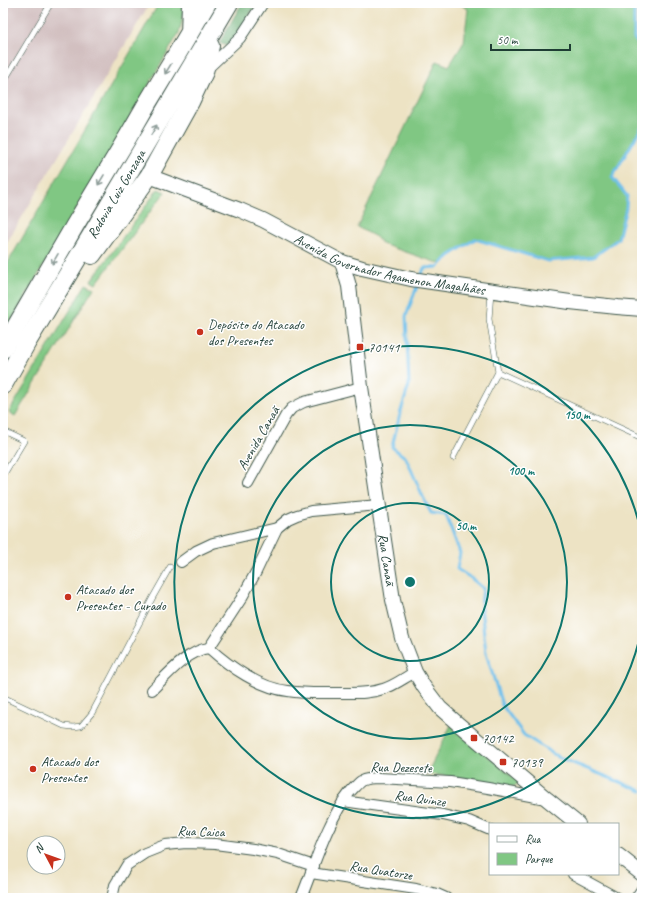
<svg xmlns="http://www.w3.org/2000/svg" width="645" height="901" viewBox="0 0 645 901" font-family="Caveat,sans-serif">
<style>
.industrial{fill:#d2bfc0}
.green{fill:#80c783;stroke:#50825c}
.forest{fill:#68ac71;stroke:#447452}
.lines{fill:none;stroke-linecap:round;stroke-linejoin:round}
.stream{stroke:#71c1ec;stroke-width:3}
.lane-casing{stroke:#3e564a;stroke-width:6}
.street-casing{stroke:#3e564a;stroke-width:12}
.secondary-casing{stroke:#3e564a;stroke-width:16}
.highway-casing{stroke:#3e564a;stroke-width:20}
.lane{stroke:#fff;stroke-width:5}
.street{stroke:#fff;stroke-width:10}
.secondary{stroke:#fff;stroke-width:14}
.highway{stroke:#fff;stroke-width:18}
.oneway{stroke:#8f9e9a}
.ring{fill:none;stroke:#0f766e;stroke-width:2}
.poi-dot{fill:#c8321e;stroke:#fff;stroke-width:1.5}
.labels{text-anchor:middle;stroke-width:3;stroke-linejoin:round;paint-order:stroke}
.street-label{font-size:14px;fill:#1f3d34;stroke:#fff}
.poi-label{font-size:14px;fill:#1f3d34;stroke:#fff;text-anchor:start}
.centre{fill:#0f766e;stroke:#fff;stroke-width:2}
.ring-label{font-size:12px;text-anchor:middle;font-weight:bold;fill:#0f766e;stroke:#fff;stroke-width:3;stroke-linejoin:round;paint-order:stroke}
</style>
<rect width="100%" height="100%" fill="#fff"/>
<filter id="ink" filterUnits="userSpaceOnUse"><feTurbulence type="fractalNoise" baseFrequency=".025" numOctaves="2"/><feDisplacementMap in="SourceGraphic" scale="8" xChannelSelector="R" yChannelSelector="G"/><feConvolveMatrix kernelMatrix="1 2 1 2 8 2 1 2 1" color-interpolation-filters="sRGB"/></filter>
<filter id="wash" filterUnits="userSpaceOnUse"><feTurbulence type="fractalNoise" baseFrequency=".012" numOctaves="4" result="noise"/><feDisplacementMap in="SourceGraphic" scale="16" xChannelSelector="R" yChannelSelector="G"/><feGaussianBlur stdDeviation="0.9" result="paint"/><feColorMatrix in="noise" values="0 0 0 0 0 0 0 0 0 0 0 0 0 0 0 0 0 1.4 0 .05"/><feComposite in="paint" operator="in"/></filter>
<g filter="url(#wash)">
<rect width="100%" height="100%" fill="#ede3c4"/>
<path class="industrial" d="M 3,3 L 150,3 L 3,249 Z"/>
<g class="green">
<path d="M 159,3 L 184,3 L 184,14 L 179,33 L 3,335 L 3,271 Z"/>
<path d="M 462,3 L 634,3 L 634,38 L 642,49 L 642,127 L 612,177 L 627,196 L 626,208 L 618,239 L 593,257 L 548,261 L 475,239 L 449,256 L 442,263 L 435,262 L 382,244 L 376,237 L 357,227 L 437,61 L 449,66 L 464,42 L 468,9 L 461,5 Z"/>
<path d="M 158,189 L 165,192 L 96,284 L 91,281 Z"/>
<path d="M 86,284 L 94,288 L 15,416 L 9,412 Z"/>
<path d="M 451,725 L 519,782 C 516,786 513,787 509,787 L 473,779 L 427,774 Z"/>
</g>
<path class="forest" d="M 242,3 L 257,3 L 238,33 L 227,46 L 219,43 Z"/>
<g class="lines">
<g class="stream">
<path d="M 634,3 L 634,38 L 642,49"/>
<path d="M 421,277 L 424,268 L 438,267 L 449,256 L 475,239 L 548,261 L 593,257 L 618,239 L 626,208 L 627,196 L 612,177 L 642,127"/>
<path d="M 418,284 L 406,316 L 409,385 L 400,414 L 392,447 L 406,458 L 424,499 L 431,513 L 446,515 L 460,553 L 457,569 L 471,578 L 483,588 L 481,607 L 486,653 L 502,705 L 524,735 L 558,757 L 642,791"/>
</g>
</g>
</g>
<g filter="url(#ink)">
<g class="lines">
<defs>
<g id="lane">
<path d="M 3,83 L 51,3"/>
<path d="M 491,292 L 489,319 L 498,372 L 642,438"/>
<path d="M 3,431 L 24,441 L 3,476"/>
<path d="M 453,458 L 498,372"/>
<path d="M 3,697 L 64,726 L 73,727 L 81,726 L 92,713 L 153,597 L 170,567"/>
</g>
<g id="street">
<path d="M 207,69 L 240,38 L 263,3"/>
<path d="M 248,483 L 286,415 L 292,408 L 304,402 L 361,387"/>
<path d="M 181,562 L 196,551 L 213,543 L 277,528"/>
<path d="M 209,648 L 241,599 L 256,572 L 277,528 L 288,519 L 297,515 L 311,511 L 333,509 L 379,505"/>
<path d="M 209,648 C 230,667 260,688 288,691 C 306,694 323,693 340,693 C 354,693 369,694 383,689 C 394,686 404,678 415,672"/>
<path d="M 152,690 C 166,676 188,650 209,648"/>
<path d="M 343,801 L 443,815 L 469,821 L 490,830"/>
<path d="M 311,873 L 416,889 L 437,894 L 446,898"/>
<path d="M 573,874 L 617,898"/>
<path d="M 112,898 L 115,885 L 127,865 L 145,853 L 165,845 L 186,843 L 215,844 L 253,849 L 278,854 L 314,866"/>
<path d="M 301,898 C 315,864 327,821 350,792 C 354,788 357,784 361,781 C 367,778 373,778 379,778 L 450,782 L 488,788 L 546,799"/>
<path d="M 636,898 L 642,889"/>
</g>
<g id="secondary">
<path d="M 188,35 L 189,3"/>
<path id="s1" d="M 149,176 L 240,210 L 263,220 L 342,262 L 362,268 L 411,279 L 570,302 L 617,307 L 642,309"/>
<path id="s2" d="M 342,262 L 349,286 L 361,387 L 393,600 L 402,638 L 415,672 L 424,687 L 440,708 L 457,723 L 547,799 L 578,824"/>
<path d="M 618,855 L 642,874"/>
</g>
<g id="highway">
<path d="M 92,255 L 149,176 L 190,102 L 204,72 L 210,46"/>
<path d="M 3,349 L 75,225 L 129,135 L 148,102 L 177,54 L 207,3"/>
<path id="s3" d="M 3,385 L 27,342 L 91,236 L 229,3"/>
</g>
</defs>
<use href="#lane" class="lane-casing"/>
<use href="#street" class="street-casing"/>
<use href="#secondary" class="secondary-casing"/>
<use href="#highway" class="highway-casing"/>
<use href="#lane" class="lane"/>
<use href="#street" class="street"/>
<use href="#secondary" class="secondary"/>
<use href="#highway" class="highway"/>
</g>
<defs><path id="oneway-shaft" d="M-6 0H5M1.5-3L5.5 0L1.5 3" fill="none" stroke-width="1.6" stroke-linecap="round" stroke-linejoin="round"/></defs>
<g class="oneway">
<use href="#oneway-shaft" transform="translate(168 69) rotate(122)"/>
<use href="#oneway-shaft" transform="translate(154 130) rotate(-60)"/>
<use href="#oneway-shaft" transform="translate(101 180) rotate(121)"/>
<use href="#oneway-shaft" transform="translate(55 259) rotate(120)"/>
</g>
</g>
<g class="ring">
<circle cx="410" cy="582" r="79"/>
<circle cx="410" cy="582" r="157"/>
<path d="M642 627A236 236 0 1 1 642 537"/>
</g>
<g class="poi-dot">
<circle cx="200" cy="332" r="4"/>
<rect x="356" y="343" width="8" height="8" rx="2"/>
<circle cx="68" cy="597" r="4"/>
<rect x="470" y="734" width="8" height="8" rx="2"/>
<rect x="499" y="758" width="8" height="8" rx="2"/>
<circle cx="33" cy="769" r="4"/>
</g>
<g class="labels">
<g class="street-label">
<text dy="5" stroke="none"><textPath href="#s3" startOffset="222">Rodovia Luiz Gonzaga</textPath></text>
<text dy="5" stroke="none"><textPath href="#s1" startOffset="258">Avenida Governador Agamenon Magalhães</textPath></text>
<text transform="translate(258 438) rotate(-60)" y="5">Avenida Canaã</text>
<text dy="5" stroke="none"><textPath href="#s2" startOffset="301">Rua Canaã</textPath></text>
<text transform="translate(401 767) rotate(1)" y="5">Rua Dezesete</text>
<text transform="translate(420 798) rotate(8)" y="5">Rua Quinze</text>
<text transform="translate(201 831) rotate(2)" y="5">Rua Caica</text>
<text transform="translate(381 870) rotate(9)" y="5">Rua Quatorze</text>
</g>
<g class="poi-label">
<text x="208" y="329">Depósito do Atacado<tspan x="208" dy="16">dos Presentes</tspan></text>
<text x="368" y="352">70141</text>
<text x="76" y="594">Atacado dos<tspan x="76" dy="16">Presentes - Curado</tspan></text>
<text x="482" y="743">70142</text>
<text x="41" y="766">Atacado dos<tspan x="41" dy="16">Presentes</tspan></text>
<text x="511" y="767">70139</text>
</g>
</g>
<circle cx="410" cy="582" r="6" class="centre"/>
<g class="ring-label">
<text x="577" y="419">150 m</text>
<text x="521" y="475">100 m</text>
<text x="466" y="530">50 m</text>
</g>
<rect width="645" height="901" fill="none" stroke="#fff" stroke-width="16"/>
<rect x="489" y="823" width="130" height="52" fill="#ffffff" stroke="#a5b1ae"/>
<rect x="497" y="836" width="20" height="6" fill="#ffffff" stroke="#a5b1ae"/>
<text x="525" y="843" font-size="12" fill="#1f3d34">Rua</text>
<rect x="497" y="853" width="20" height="12" fill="#80c783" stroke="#a5b1ae"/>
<text x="525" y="863" font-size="12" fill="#1f3d34">Parque</text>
<g transform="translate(46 855) rotate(311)"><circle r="19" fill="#ffffff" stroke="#a5b1ae"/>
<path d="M0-3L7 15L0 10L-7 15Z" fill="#c8321e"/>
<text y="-6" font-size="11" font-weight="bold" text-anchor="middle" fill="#1f3d34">N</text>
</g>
<path d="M491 44v6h79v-6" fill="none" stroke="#1f3d34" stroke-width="2"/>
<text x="497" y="44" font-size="12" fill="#1f3d34" stroke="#ffffff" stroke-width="3" paint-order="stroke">50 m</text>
</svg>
